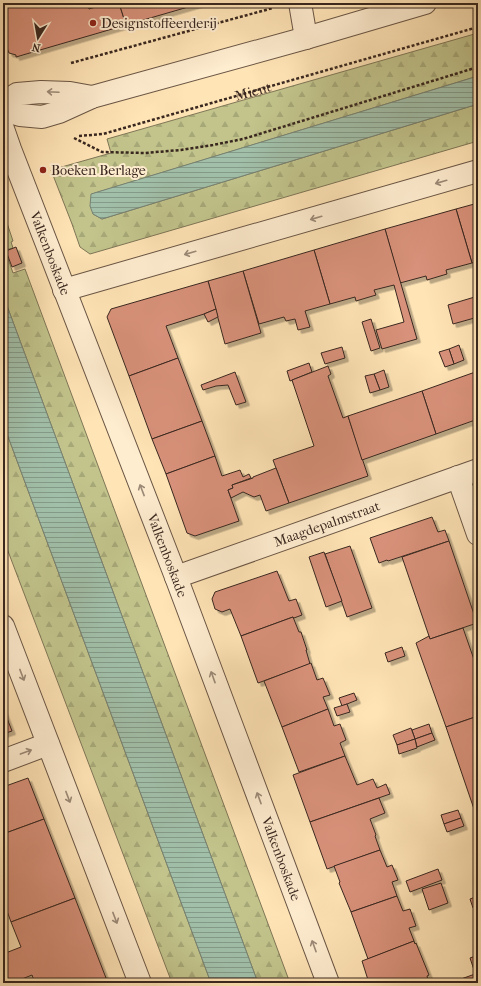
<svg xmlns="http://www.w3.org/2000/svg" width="481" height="986" viewBox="0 0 481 986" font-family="'IM FELL French Canon',serif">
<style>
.forest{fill:url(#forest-firs);stroke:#7e7656}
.water{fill:url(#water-rules);stroke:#778272}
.building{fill:#d8917a;stroke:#39271f;filter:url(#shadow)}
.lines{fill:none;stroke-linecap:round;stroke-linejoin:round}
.minor-casing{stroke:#6a5645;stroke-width:24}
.path{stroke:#39271f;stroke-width:2.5;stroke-dasharray:3 2;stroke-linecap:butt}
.minor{stroke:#ffedd0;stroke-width:22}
.oneway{stroke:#9c8a78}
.poi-dot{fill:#8f2418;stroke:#ffedd0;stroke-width:1.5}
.labels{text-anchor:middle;stroke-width:4;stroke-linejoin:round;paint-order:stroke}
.poi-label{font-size:14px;fill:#39271f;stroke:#ffedd0;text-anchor:start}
.street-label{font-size:14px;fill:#39271f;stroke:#ffedd0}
</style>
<defs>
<pattern id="forest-firs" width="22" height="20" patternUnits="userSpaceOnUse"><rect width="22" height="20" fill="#c2c48c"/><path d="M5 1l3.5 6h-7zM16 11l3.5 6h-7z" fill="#a7a878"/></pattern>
<pattern id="water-rules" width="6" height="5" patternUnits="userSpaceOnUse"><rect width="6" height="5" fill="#a1bfa9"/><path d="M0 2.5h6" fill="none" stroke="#849b89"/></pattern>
<filter id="shadow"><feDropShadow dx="3.5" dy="3.5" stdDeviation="0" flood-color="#0004"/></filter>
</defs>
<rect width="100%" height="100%" fill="#ffe4b6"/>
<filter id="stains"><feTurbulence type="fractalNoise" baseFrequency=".005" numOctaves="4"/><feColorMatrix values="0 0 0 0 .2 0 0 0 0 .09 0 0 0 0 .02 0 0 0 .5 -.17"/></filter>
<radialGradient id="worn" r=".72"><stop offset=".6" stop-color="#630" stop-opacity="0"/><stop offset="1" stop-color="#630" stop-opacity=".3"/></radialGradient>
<g class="forest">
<path d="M 478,33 L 478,76 L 92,194 L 93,214 L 102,219 L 478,104 L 478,141 L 90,254 L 80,247 L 72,224 L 51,170 L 111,153 L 107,139 Z"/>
<path d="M 3,211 L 13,241 L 11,242 L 13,248 L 5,250 L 13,273 L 25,269 L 290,983 L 258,983 L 3,295 Z"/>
<path d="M 3,423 L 211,983 L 172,983 L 3,538 Z"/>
</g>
<g class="water">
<path d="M 478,76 L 478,104 L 102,219 L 93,214 L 90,206 L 91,194 Z"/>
<path d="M 3,295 L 258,983 L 211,983 L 3,423 Z"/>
</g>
<g class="building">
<path d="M 5,3 L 87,3 L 89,9 L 99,6 L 99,3 L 119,3 L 126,25 L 16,57 L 16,55 L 9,53 L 3,38 L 3,4 Z"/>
<path d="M 119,3 L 202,3 L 126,25 Z"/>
<path d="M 478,203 L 478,261 L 472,263 L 456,209 Z"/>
<path d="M 456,209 L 472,263 L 446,270 L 447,274 L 427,280 L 426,276 L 400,283 L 385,229 Z"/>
<path d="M 385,229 L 417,339 L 382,349 L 376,330 L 404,322 L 394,285 L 374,290 L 376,295 L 356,301 L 355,297 L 330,304 L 314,250 Z"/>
<path d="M 16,247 L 22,263 L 12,267 L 6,251 Z"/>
<path d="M 314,250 L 330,304 L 305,311 L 310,327 L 298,330 L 295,319 L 286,321 L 284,317 L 259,324 L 243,271 Z"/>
<path d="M 243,271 L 261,333 L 225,344 L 208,281 Z"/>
<path d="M 208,281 L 216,309 L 204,314 L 166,326 L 178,358 L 129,376 L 107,317 L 111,309 Z"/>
<path d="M 478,296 L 478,317 L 453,324 L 448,305 Z"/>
<path d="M 216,309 L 218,317 L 208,322 L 204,314 Z"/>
<path d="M 371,319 L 380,348 L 371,351 L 362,322 Z"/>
<path d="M 459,345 L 464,360 L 454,364 L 449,349 Z"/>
<path d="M 342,347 L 345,358 L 325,364 L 321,353 Z"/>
<path d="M 449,349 L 454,364 L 445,367 L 439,352 Z"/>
<path d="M 178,358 L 202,421 L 152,439 L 129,376 Z"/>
<path d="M 309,363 L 312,372 L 290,381 L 287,371 Z"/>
<path d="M 328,366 L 331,374 L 328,376 L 343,418 L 348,416 L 368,476 L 289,503 L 273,460 L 314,446 L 292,380 Z"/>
<path d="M 384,370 L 389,387 L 380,390 L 374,374 Z"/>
<path d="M 478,371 L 478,419 L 436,434 L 422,391 Z"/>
<path d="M 235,372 L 246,402 L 236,405 L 228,385 L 216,386 L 203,390 L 201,385 Z"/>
<path d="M 374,374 L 380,390 L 370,393 L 365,376 Z"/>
<path d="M 422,391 L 436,434 L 362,460 L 348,416 Z"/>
<path d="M 202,421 L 215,456 L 166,474 L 152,439 Z"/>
<path d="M 215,456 L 222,476 L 240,470 L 243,477 L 249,474 L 251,478 L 232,485 L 233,488 L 228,490 L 239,521 L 195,536 L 187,533 L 166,474 Z"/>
<path d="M 276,468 L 289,503 L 266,511 L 260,495 L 254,497 L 243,492 L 231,498 L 228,490 L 233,488 L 232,485 L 253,478 L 253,477 Z"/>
<path d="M 432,517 L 438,532 L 445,530 L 449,541 L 388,561 L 387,560 L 379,563 L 370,538 Z"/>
<path d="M 449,541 L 477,623 L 430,639 L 402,557 Z"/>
<path d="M 350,546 L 372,608 L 347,617 L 325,554 Z"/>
<path d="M 324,552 L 342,601 L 326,607 L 309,557 Z"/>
<path d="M 277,571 L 289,601 L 296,599 L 302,615 L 294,618 L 293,617 L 241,636 L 230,609 L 222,612 L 215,609 L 212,599 L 215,592 Z"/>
<path d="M 293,617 L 299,632 L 301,632 L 307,650 L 306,650 L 310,664 L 258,683 L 241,636 Z"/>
<path d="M 463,628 L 478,671 L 478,716 L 446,727 L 416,643 L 429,636 L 430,639 Z"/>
<path d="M 402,647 L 405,656 L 388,662 L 385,653 Z"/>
<path d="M 311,663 L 317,680 L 323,678 L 330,695 L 323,697 L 328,709 L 282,727 L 264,681 Z"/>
<path d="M 354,693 L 357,700 L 342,706 L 339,698 Z"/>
<path d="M 347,704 L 350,712 L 337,716 L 334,708 Z"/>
<path d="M 3,708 L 12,731 L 3,734 Z"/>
<path d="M 328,709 L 334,726 L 340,724 L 346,740 L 340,743 L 345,756 L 299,772 L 282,727 Z"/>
<path d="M 478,716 L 478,811 L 475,812 L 446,727 Z"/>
<path d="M 429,724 L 432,733 L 415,739 L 412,730 Z"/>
<path d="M 411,728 L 415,739 L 397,745 L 393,735 Z"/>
<path d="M 432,733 L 435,740 L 417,747 L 415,739 Z"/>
<path d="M 415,739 L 417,748 L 399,754 L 397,745 Z"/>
<path d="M 345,756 L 357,785 L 373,779 L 377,788 L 386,784 L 390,794 L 310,822 L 293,775 Z"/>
<path d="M 28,778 L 44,819 L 3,834 L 3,787 Z"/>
<path d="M 379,798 L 385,813 L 370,819 L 376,835 L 375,836 L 380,850 L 327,869 L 310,822 Z"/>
<path d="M 458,810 L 461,818 L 444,824 L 441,815 Z"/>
<path d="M 461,818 L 464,826 L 447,832 L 444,824 Z"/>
<path d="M 44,819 L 75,898 L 11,922 L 3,900 L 3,834 Z"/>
<path d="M 380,850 L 387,867 L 392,865 L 398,880 L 392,882 L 397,896 L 351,912 L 339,883 L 340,882 L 334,866 Z"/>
<path d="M 438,869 L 442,880 L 410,892 L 406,881 Z"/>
<path d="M 441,883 L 448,903 L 429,910 L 422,889 Z"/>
<path d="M 397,896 L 403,911 L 410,909 L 416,926 L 409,928 L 414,941 L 368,959 L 351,912 Z"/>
<path d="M 478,896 L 478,906 L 473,908 L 470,899 Z"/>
<path d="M 75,898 L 106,978 L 92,983 L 35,983 L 32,975 L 12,983 L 3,983 L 3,954 L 21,947 L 11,922 Z"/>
<path d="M 414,941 L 415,944 L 416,943 L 429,975 L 427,976 L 429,983 L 369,983 L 362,961 Z"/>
<path d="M 478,955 L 478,982 L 470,958 Z"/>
<path d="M 475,974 L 478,983 L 450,983 Z"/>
<path d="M 106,978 L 108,983 L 92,983 Z"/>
</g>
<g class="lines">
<defs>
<g id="minor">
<path d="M 300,3 L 306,38"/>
<path d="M 3,103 L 17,94 L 41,92 L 70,93 L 92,97"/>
<path d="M 3,110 L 20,115 L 42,117 L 59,112 L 92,97 L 306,38 L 425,3"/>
<path id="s2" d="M 3,129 L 10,149 L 176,577 L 328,983"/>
<path d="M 64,290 L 478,171"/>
<path d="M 458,477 L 478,534"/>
<path id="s3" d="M 176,577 L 478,470"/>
<path d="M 3,626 L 140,983"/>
<path d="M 3,761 L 48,744"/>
</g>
</defs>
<use href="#minor" class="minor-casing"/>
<g class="path">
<path d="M 71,63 L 273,8"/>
<path id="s1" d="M 79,136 L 103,134 L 478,27"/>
<path d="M 74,138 L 102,152 L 145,153 L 181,150 L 213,145 L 243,139 L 478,67"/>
</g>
<use href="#minor" class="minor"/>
</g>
<defs><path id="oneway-shaft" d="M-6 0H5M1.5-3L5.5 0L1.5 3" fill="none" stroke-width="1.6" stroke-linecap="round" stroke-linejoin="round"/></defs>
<g class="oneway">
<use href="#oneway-shaft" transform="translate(53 92) rotate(-177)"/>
<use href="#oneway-shaft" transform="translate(441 182) rotate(164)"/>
<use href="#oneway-shaft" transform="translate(316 218) rotate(164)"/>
<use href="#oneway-shaft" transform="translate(190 253) rotate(164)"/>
<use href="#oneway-shaft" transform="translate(142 490) rotate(-111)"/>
<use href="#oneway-shaft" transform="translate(22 675) rotate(69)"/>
<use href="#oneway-shaft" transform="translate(213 677) rotate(-110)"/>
<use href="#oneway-shaft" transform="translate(26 752) rotate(-20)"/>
<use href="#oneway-shaft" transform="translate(68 797) rotate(69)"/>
<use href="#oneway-shaft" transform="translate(259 798) rotate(-110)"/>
<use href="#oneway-shaft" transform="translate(115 918) rotate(69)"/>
<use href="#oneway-shaft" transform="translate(314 946) rotate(-110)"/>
</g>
<g class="poi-dot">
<circle cx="93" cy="23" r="4"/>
<circle cx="43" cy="170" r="4"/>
</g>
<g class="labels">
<g class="poi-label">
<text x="101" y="28">Designstoffeerderij</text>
<text x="51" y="175">Boeken Berlage</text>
</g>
<g class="street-label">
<text dy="5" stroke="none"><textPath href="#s1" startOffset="180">Mient</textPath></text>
<text dy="5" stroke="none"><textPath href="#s2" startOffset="133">Valkenboskade</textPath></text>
<text dy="5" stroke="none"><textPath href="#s3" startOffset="160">Maagdepalmstraat</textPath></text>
<text dy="5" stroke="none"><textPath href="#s2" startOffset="457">Valkenboskade</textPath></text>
<text dy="5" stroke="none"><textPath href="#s2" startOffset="781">Valkenboskade</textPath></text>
</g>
</g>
<rect width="481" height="986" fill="none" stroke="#ffe4b6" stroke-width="16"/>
<rect x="4" y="4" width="473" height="978" fill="none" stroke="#39271f" stroke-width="2"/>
<rect x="8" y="8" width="465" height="970" fill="none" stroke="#39271f"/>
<g transform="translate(38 38) rotate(191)" stroke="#ffedd0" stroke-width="3" paint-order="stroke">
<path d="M0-3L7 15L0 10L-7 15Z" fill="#39271f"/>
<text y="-6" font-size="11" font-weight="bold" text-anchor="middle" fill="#39271f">N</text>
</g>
<rect width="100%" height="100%" filter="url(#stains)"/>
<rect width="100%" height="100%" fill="url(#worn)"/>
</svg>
